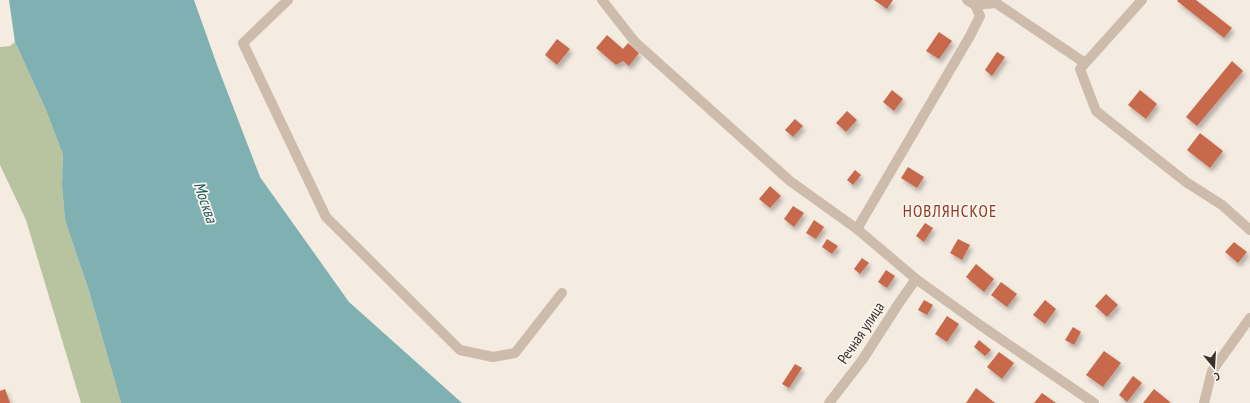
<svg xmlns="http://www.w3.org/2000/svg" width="1250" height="403" viewBox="0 0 1250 403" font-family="'PT Sans Narrow',sans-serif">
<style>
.green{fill:#b8c4a0}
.water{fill:#7fb0b2}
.building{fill:#c8694b;filter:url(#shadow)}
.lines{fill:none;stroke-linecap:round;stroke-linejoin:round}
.minor{stroke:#cdbbac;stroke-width:10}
.labels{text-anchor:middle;stroke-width:3.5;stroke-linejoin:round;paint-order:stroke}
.street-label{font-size:15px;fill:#3b302b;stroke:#fbf5ee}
.water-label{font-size:16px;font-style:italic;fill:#1f5a5e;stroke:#fbf5ee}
.quarter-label{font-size:17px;letter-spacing:1px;fill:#8c3b22;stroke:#fbf5ee}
</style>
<defs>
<filter id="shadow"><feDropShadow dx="2.5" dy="4" stdDeviation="2" flood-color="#0004"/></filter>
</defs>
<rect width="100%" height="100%" fill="#f4ebe1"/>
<path class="green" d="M 15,42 L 46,110 L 63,155 L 62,185 L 65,220 L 89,291 L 121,403 L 81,403 L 26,220 L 0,165 L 0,47 L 10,46 Z"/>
<path class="water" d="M 9,0 L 194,0 L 217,65 L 260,177 L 349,302 L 462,403 L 121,403 L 89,291 L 65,220 L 62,185 L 63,155 L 46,110 L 15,42 Z"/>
<g class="building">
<path d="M 874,0 L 893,0 L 887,9 Z"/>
<path d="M 1178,0 L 1196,0 L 1232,28 L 1224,38 L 1177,1 Z"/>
<path d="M 939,32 L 952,41 L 939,59 L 926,51 Z"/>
<path d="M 607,35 L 623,49 L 628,43 L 639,53 L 629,66 L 623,61 L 616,65 L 596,48 Z"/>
<path d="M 557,39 L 570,49 L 557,65 L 545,55 Z"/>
<path d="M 997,52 L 1005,57 L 992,76 L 985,70 Z"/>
<path d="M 1232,61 L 1243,71 L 1197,126 L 1186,117 Z"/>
<path d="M 892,90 L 903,99 L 894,111 L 883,102 Z"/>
<path d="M 1140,90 L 1157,104 L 1146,119 L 1128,105 Z"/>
<path d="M 847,111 L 857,120 L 846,132 L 836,123 Z"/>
<path d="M 795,119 L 803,126 L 793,137 L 785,130 Z"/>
<path d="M 1200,133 L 1223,151 L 1210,168 L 1187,150 Z"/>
<path d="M 908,167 L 924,177 L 917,188 L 901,178 Z"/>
<path d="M 855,170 L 861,175 L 853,185 L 847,180 Z"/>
<path d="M 770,186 L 781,196 L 770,208 L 759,199 Z"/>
<path d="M 793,206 L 804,213 L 794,227 L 784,219 Z"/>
<path d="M 814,220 L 824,227 L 816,239 L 806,233 Z"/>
<path d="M 925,223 L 933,228 L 924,242 L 916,236 Z"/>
<path d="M 827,239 L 838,246 L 832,254 L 822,247 Z"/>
<path d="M 958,239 L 970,245 L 962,260 L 950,253 Z"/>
<path d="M 1234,242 L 1247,252 L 1238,263 L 1225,252 Z"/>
<path d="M 862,258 L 869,263 L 860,274 L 854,269 Z"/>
<path d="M 976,264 L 994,279 L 984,292 L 966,277 Z"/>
<path d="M 886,270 L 895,276 L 887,288 L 878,282 Z"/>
<path d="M 1001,282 L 1017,294 L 1007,307 L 991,295 Z"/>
<path d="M 1106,294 L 1118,305 L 1107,317 L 1095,306 Z"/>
<path d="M 924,300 L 933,305 L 927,315 L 918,310 Z"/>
<path d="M 1045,300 L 1056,309 L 1045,324 L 1033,315 Z"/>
<path d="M 947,316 L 959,324 L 947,342 L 935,334 Z"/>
<path d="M 1073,327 L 1081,332 L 1074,345 L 1065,340 Z"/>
<path d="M 979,340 L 991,350 L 985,356 L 974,347 Z"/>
<path d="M 1104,351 L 1121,363 L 1103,387 L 1086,375 Z"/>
<path d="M 999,352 L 1014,363 L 1002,379 L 987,367 Z"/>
<path d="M 795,364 L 802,368 L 789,388 L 782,384 Z"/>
<path d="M 1133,376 L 1142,383 L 1127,402 L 1119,395 Z"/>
<path d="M 976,388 L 995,403 L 966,403 Z"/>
<path d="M 5,389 L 10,403 L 0,403 L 0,391 Z"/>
<path d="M 1154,389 L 1170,402 L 1169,403 L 1143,403 Z"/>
<path d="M 1042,393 L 1056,403 L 1034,403 Z"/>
</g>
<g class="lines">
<g class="minor">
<path d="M 288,0 L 243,43 L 326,217 L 460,350 L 493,357 L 515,353 L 562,293"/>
<path d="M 602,0 L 635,42 L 790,181 L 857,229 L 916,279 L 980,325 L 1094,403"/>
<path d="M 1142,0 L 1080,69 L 1096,111 L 1186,182 L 1222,205 L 1250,230"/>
<path d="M 975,5 L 996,3 L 1085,63"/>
<path d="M 857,229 L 970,36 L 980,16 L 975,5 L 967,0"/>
<path d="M 829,403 L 863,359 L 899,303 L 916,279"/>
<path d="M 1204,403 L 1212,371 L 1250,318"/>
</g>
</g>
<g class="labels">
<g class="street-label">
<text transform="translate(861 333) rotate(-56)" y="5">Речная улица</text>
</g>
<g class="water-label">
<text transform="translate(206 202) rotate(71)" y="6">Москва</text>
</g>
<g class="quarter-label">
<text x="950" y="217">НОВЛЯНСКОЕ</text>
</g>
</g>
<g transform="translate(1214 367) rotate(162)" stroke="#fbf5ee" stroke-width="3" paint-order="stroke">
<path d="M0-3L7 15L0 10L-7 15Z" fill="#3b302b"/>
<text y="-6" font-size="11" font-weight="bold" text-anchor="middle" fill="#3b302b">С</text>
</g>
</svg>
